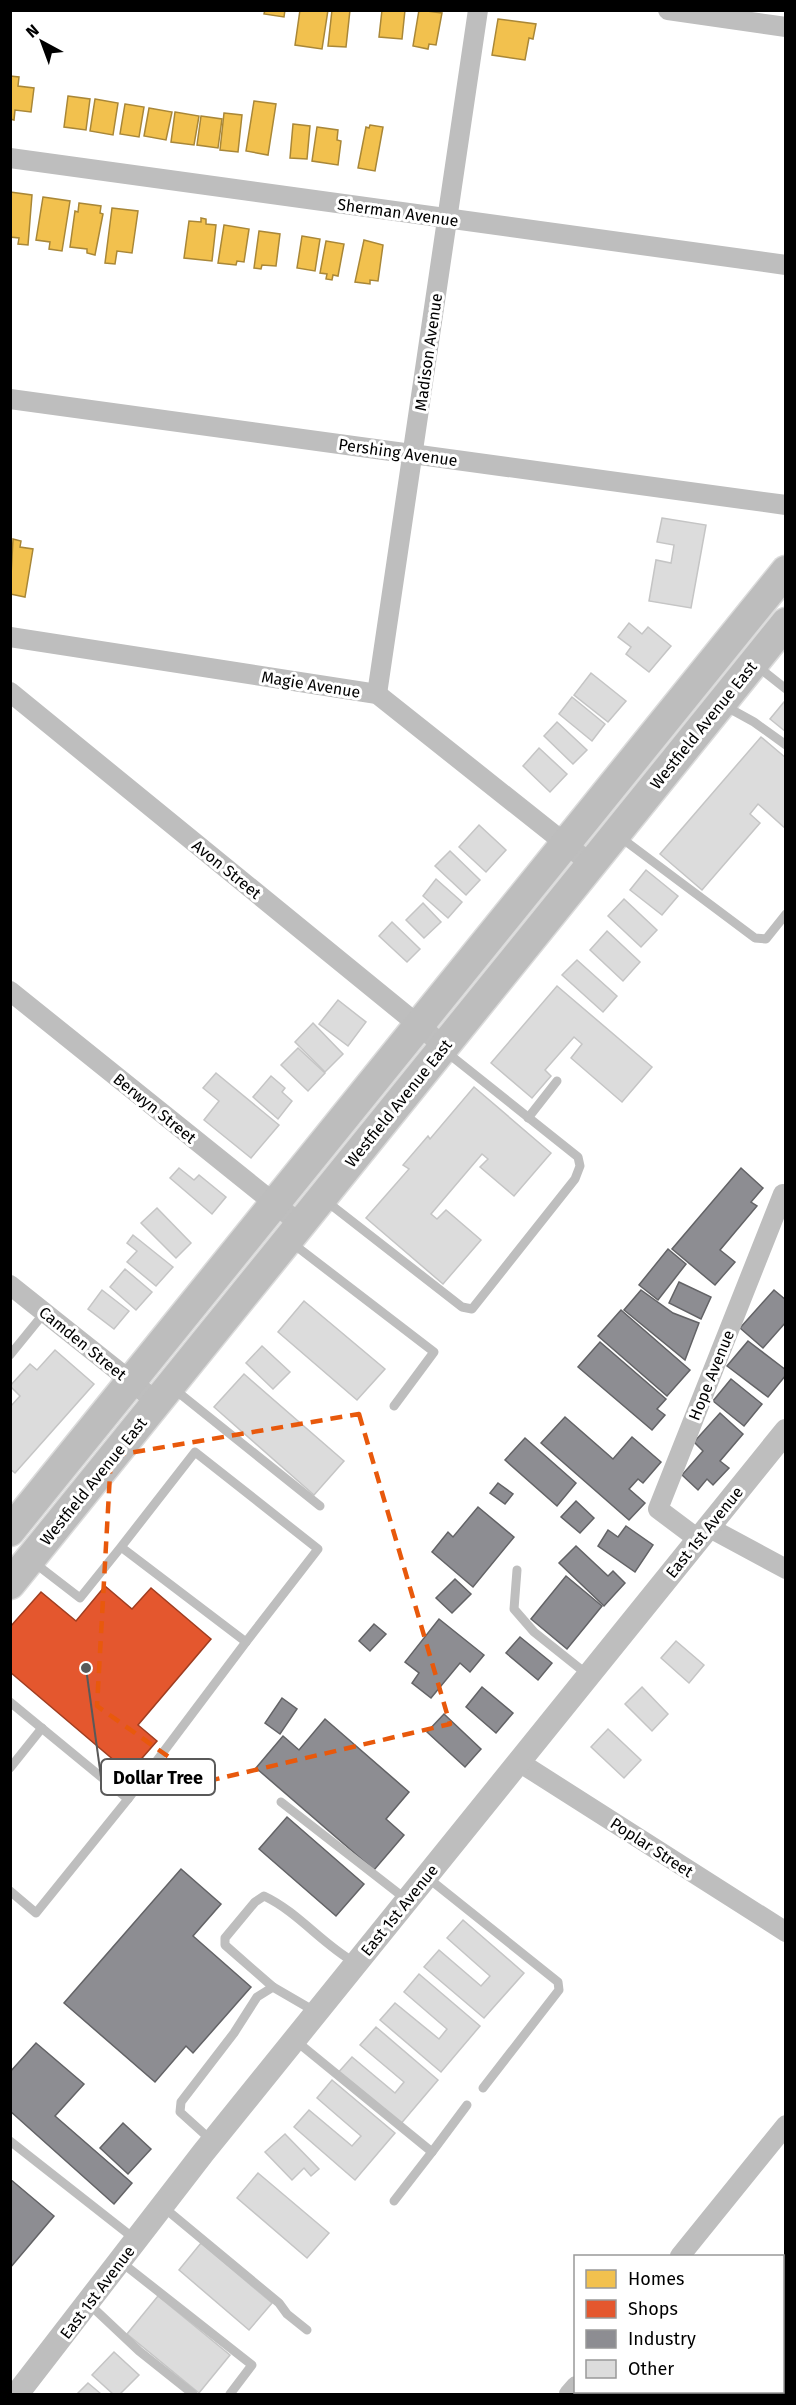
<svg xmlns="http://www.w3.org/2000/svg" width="796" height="2405" viewBox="0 0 796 2405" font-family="'Fira Sans',sans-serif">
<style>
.homes{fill:#f2c14e;stroke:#a98737;stroke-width:1.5}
.shops{fill:#e4572e;stroke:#a03d20;stroke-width:1.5}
.industry{fill:#8d8d92;stroke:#636366;stroke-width:1.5}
.building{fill:#dcdcdc;stroke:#c5c5c5;stroke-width:1.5}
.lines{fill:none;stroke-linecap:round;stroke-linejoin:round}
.primary-casing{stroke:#dbdbdb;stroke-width:33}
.service{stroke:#bebebe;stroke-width:9}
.minor{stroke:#bebebe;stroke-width:20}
.tertiary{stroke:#bebebe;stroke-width:24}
.primary{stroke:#bdbdbd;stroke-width:30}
.marked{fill:none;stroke:#e8590c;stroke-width:4.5;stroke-dasharray:12 8;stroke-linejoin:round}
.labels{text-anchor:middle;stroke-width:6;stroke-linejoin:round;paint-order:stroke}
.street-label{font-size:16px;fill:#000;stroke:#fff}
.leader{fill:none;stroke:#595959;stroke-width:2}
.callout-dot{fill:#595959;stroke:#fff;stroke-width:2}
.callout{fill:#fff;stroke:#595959;stroke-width:2}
.callout-label{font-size:18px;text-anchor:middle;font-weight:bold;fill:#000}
</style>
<rect width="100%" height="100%" fill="#fff"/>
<g class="homes">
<path d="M 265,10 L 285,10 L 284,17 L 264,14 Z"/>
<path d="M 300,10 L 328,10 L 322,49 L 295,45 Z"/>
<path d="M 332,10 L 350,10 L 346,47 L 328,46 Z"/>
<path d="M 382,10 L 405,10 L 402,39 L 379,37 Z"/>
<path d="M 419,10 L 442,13 L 436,45 L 429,44 L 428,49 L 413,46 Z"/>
<path d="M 498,19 L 536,24 L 533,39 L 529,38 L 525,60 L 492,55 Z"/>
<path d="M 10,76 L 19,77 L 18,86 L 34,88 L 31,112 L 15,110 L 14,120 L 10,119 Z"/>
<path d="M 68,96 L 90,99 L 86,130 L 64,127 Z"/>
<path d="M 95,99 L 118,103 L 113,135 L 90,131 Z"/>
<path d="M 254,101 L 276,104 L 268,155 L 246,151 Z"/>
<path d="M 125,104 L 144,107 L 139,137 L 120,134 Z"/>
<path d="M 149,108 L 172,112 L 166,140 L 144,136 Z"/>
<path d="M 175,112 L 199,116 L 194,145 L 171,142 Z"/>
<path d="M 224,113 L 242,115 L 238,152 L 220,150 Z"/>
<path d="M 201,116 L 222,119 L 218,148 L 197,145 Z"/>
<path d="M 293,124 L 310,126 L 307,159 L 290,158 Z"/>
<path d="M 370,125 L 383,127 L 375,171 L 358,168 L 366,127 L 369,128 Z"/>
<path d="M 317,127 L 338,130 L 337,140 L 341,141 L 338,165 L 312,161 Z"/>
<path d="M 10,192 L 32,195 L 28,245 L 18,244 L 19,238 L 10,237 Z"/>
<path d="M 43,197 L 70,201 L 62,251 L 49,249 L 50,242 L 36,240 Z"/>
<path d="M 79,203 L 101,206 L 100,213 L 103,214 L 95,255 L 87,253 L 87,249 L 70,247 L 75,211 L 78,212 Z"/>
<path d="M 112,208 L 138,211 L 132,253 L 117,251 L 115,264 L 105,263 Z"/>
<path d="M 201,218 L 206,219 L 206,224 L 216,225 L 212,261 L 184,258 L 189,221 L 201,222 Z"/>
<path d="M 224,225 L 249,229 L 244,262 L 237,261 L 236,265 L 218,263 Z"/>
<path d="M 259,231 L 280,234 L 276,266 L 262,265 L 261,269 L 254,268 Z"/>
<path d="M 302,236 L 320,239 L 315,271 L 297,268 Z"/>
<path d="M 364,240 L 383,245 L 378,281 L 370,280 L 370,284 L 355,282 Z"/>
<path d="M 326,241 L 344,244 L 338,276 L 333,275 L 332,280 L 326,279 L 327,274 L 320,273 Z"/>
<path d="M 13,539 L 21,541 L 20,547 L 33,549 L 25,597 L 10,594 Z"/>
</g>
<path class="shops" d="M 105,1586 L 132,1609 L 151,1588 L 211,1639 L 138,1725 L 157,1741 L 129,1773 L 10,1672 L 10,1627 L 41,1592 L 76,1621 Z"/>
<g class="industry">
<path d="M 741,1168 L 763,1188 L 751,1202 L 757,1206 L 720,1250 L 735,1262 L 715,1285 L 672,1249 Z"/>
<path d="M 668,1249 L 686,1264 L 658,1300 L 639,1285 Z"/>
<path d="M 679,1282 L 711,1297 L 701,1319 L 669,1303 Z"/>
<path d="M 641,1290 L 673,1313 L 699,1323 L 685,1360 L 624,1310 Z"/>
<path d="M 774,1290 L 786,1300 L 786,1322 L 763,1348 L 740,1328 Z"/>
<path d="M 621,1310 L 690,1370 L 667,1396 L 598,1336 Z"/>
<path d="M 748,1341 L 786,1370 L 786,1375 L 768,1397 L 727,1366 Z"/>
<path d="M 600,1342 L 666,1399 L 657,1409 L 665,1415 L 652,1430 L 578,1367 Z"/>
<path d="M 731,1379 L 762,1404 L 744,1426 L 713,1401 Z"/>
<path d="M 720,1413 L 743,1434 L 720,1461 L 729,1468 L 713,1485 L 707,1479 L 698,1490 L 682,1475 L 703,1451 L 694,1442 Z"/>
<path d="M 565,1417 L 613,1459 L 632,1437 L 661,1462 L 643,1483 L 638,1479 L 629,1489 L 645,1503 L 629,1520 L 541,1443 Z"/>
<path d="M 525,1438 L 576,1483 L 557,1506 L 505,1460 Z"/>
<path d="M 498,1483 L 513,1494 L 505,1504 L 490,1493 Z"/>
<path d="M 576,1501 L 594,1518 L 580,1533 L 561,1517 Z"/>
<path d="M 478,1507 L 514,1537 L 473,1587 L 432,1552 L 448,1532 L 453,1537 Z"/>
<path d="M 626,1526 L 653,1545 L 635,1572 L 598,1546 L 608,1530 L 618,1537 Z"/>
<path d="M 576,1546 L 608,1576 L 613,1571 L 625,1583 L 604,1606 L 559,1563 Z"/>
<path d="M 566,1576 L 602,1606 L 567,1649 L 531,1619 Z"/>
<path d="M 455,1579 L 471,1594 L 452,1613 L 436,1598 Z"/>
<path d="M 439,1619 L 484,1655 L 470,1672 L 460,1663 L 431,1698 L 412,1683 L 419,1673 L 405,1662 Z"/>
<path d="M 374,1624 L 386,1634 L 370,1651 L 359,1641 Z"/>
<path d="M 520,1637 L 552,1663 L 538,1680 L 506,1653 Z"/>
<path d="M 482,1687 L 513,1713 L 496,1733 L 466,1707 Z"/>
<path d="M 282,1698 L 297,1709 L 280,1734 L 265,1723 Z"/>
<path d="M 444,1714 L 481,1749 L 465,1767 L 427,1732 Z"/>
<path d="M 325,1719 L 409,1792 L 386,1819 L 404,1835 L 374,1870 L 256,1768 L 283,1736 L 299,1750 Z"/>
<path d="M 287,1817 L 364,1884 L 336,1916 L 259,1849 Z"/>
<path d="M 181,1869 L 221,1904 L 193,1936 L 251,1987 L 193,2053 L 186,2046 L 155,2082 L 64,2003 Z"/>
<path d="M 36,2043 L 84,2084 L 55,2116 L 132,2183 L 114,2204 L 10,2111 L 10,2072 Z"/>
<path d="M 123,2123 L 151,2149 L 128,2174 L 100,2148 Z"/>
<path d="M 10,2179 L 54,2216 L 10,2268 Z"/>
</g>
<g class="building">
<path d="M 662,518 L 706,525 L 691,608 L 649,601 L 656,560 L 671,563 L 674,545 L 657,542 Z"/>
<path d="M 629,623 L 642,634 L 648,627 L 671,646 L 649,672 L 626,654 L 631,647 L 618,637 Z"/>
<path d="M 591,673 L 626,701 L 608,722 L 574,695 Z"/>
<path d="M 572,697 L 605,724 L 592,741 L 559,714 Z"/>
<path d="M 784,702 L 786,703 L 786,732 L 770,719 Z"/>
<path d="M 557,722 L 587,750 L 573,764 L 544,736 Z"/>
<path d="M 761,737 L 786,758 L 786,829 L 758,804 L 750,814 L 760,823 L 702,890 L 660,854 Z"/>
<path d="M 539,748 L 567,774 L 550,792 L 523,766 Z"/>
<path d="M 479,825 L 506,850 L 486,872 L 459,847 Z"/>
<path d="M 450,851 L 480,880 L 466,895 L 435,866 Z"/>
<path d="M 646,870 L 678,896 L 662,915 L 630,890 Z"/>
<path d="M 436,879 L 462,902 L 448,918 L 423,896 Z"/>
<path d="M 624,899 L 657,930 L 641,947 L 608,916 Z"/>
<path d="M 423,903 L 441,922 L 424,938 L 406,920 Z"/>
<path d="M 392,922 L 420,949 L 407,962 L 379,936 Z"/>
<path d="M 607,931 L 640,962 L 623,981 L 590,950 Z"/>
<path d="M 577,960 L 617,996 L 603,1012 L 562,975 Z"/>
<path d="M 557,986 L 652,1067 L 622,1102 L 571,1058 L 582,1044 L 574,1037 L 545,1070 L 551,1076 L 532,1098 L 491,1063 Z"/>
<path d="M 338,1000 L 366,1022 L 348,1046 L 319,1024 Z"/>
<path d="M 313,1023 L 343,1054 L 325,1072 L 295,1042 Z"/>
<path d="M 298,1048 L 325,1073 L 308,1091 L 281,1065 Z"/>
<path d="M 216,1073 L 279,1125 L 251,1158 L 204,1120 L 219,1101 L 203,1088 Z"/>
<path d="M 271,1076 L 285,1088 L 282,1092 L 292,1101 L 278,1119 L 253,1097 Z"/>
<path d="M 474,1087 L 551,1153 L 514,1196 L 480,1167 L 488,1159 L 482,1154 L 431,1214 L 437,1219 L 446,1210 L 481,1240 L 443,1284 L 366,1218 L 409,1169 L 403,1165 L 428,1136 L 430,1139 Z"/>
<path d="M 179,1168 L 194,1180 L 199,1175 L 226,1197 L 212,1214 L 170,1178 Z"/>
<path d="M 157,1208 L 191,1243 L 176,1258 L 141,1223 Z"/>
<path d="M 133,1235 L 173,1267 L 156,1286 L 127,1262 L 137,1251 L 127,1243 Z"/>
<path d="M 125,1269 L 152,1292 L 136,1310 L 110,1287 Z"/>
<path d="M 102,1290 L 129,1311 L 114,1329 L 88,1309 Z"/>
<path d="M 304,1301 L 385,1369 L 357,1400 L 278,1332 Z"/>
<path d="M 262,1346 L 290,1372 L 273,1389 L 246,1363 Z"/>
<path d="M 55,1350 L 94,1384 L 15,1473 L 10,1469 L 10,1407 L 20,1396 L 10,1386 L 30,1364 L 37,1370 Z"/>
<path d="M 244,1374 L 344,1461 L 314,1495 L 214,1407 Z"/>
<path d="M 676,1641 L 704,1665 L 689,1683 L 661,1658 Z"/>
<path d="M 642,1687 L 668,1714 L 652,1731 L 625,1704 Z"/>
<path d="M 608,1729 L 641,1760 L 624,1778 L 591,1747 Z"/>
<path d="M 463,1920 L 524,1973 L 484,2018 L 424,1967 L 439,1950 L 481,1986 L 490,1976 L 447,1938 Z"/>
<path d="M 419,1974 L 480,2026 L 441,2072 L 380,2020 L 395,2003 L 439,2039 L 447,2029 L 404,1992 Z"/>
<path d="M 376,2027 L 438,2080 L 399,2126 L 337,2074 L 352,2057 L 395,2093 L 404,2082 L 360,2045 Z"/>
<path d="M 332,2080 L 395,2133 L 355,2180 L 294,2127 L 309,2110 L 352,2146 L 361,2136 L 317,2098 Z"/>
<path d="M 285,2134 L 319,2169 L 311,2176 L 304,2168 L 292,2180 L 265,2152 Z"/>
<path d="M 258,2173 L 329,2233 L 307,2258 L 237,2198 Z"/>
<path d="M 201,2243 L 272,2303 L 249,2330 L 179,2270 Z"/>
<path d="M 158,2296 L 230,2355 L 199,2393 L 127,2334 Z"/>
<path d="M 114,2352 L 139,2375 L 120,2394 L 113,2394 L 92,2375 Z"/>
<path d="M 88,2383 L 101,2394 L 77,2394 Z"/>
</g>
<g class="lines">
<defs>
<g id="primary">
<path d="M 10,1531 L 786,571"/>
<path d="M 10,1584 L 786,623"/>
</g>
</defs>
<use href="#primary" class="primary-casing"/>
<g class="service">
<path d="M 757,666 L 786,689"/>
<path d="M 725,706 L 754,722 L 786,745"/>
<path d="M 620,837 L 755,938 L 766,939 L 786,914"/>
<path d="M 528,1118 L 557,1081"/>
<path d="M 326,1201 L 462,1307 L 472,1309 L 575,1179 L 580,1166 L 578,1157 L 445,1051"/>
<path d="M 292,1243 L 434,1352 L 394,1406"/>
<path d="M 10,1355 L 45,1312"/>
<path d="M 174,1389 L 320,1506"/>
<path d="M 32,1561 L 80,1598 L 121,1547 L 246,1642 L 318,1549 L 195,1452 L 121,1547"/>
<path d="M 517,1570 L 514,1609 L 534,1632 L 588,1675"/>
<path d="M 10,1702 L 128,1799"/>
<path d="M 10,1768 L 42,1728"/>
<path d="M 281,1802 L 407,1900"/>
<path d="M 428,1878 L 558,1982 L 559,1990 L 483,2088"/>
<path d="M 10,1891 L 36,1913 L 128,1799 L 246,1642"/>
<path d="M 273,1987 L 225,1945 L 225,1938 L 255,1902 L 264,1896 C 298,1912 322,1944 354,1962"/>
<path d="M 296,2041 L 432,2152 L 394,2201"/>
<path d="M 211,2140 L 180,2112 L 181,2102 L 234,2033 L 257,1997 L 273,1987 L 316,2012"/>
<path d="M 10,2141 L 136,2240"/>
<path d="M 432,2152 L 467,2105"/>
<path d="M 162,2206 L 279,2303 L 287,2314 L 307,2330"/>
<path d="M 121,2262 L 252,2365 L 230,2394"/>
<path d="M 88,2303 L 139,2351 L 193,2394"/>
</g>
<g class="minor">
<path d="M 668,10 L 786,27"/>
<path d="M 10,158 L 786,265"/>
<path d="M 10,399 L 786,505"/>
<path d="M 10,637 L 377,694 L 591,864"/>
<path d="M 10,692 L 444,1046"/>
<path d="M 377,694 L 478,10"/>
<path d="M 10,991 L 300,1224"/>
<path d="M 10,1285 L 157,1402"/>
<path d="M 708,1527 L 786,1569"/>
<path d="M 698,1539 L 658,1509 L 783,1194"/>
<path d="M 519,1762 L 786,1932"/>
<path d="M 680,2256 L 786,2125"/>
<path d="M 569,2394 L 576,2386"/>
</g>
<path class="tertiary" d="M 17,2394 L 203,2153 L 786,1431"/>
<use href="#primary" class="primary"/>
</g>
<path class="marked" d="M 359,1414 L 450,1724 L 204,1782 L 97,1706 L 111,1456 Z"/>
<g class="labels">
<g class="street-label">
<text transform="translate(398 212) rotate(8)" y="6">Sherman Avenue</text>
<text transform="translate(428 352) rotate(-82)" y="6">Madison Avenue</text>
<text transform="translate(398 452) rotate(8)" y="6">Pershing Avenue</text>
<text transform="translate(311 684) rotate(9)" y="6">Magie Avenue</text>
<text transform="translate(703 725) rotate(-51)" y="6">Westfield Avenue East</text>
<text transform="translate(227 869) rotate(39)" y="6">Avon Street</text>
<text transform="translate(398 1103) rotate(-51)" y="6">Westfield Avenue East</text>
<text transform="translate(155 1108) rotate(39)" y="6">Berwyn Street</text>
<text transform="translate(83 1343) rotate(39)" y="6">Camden Street</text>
<text transform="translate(711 1375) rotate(-68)" y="6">Hope Avenue</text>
<text transform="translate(93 1481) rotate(-51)" y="6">Westfield Avenue East</text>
<text transform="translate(704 1532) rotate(-51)" y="6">East 1st Avenue</text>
<text transform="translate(652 1847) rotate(33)" y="6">Poplar Street</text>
<text transform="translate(399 1910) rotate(-51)" y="6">East 1st Avenue</text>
<text transform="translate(97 2292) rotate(-53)" y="6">East 1st Avenue</text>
</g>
</g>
<path class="leader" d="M86 1668L101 1777"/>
<circle class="callout-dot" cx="86" cy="1668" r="6"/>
<rect class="callout" x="101" y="1759" width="114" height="36" rx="6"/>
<g class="callout-label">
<text x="158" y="1784">Dollar Tree</text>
</g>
<rect width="796" height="2405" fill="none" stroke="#000000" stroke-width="24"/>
<rect x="574" y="2255" width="210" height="138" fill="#ffffff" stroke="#999999" stroke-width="1.5"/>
<rect x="586" y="2270" width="30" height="18" fill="#f2c14e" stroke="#999999" stroke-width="1.5"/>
<text x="628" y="2285" font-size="18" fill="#000000">Homes</text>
<rect x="586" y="2300" width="30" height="18" fill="#e4572e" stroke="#999999" stroke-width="1.5"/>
<text x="628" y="2315" font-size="18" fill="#000000">Shops</text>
<rect x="586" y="2330" width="30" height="18" fill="#8d8d92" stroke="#999999" stroke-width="1.5"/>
<text x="628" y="2345" font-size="18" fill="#000000">Industry</text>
<rect x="586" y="2360" width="30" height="18" fill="#dcdcdc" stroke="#999999" stroke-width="1.5"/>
<text x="628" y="2375" font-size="18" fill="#000000">Other</text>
<g transform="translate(42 42) rotate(319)" stroke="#ffffff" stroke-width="4.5" paint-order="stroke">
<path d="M0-4.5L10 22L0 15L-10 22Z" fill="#000000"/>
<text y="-9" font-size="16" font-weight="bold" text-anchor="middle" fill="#000000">N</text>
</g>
</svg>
